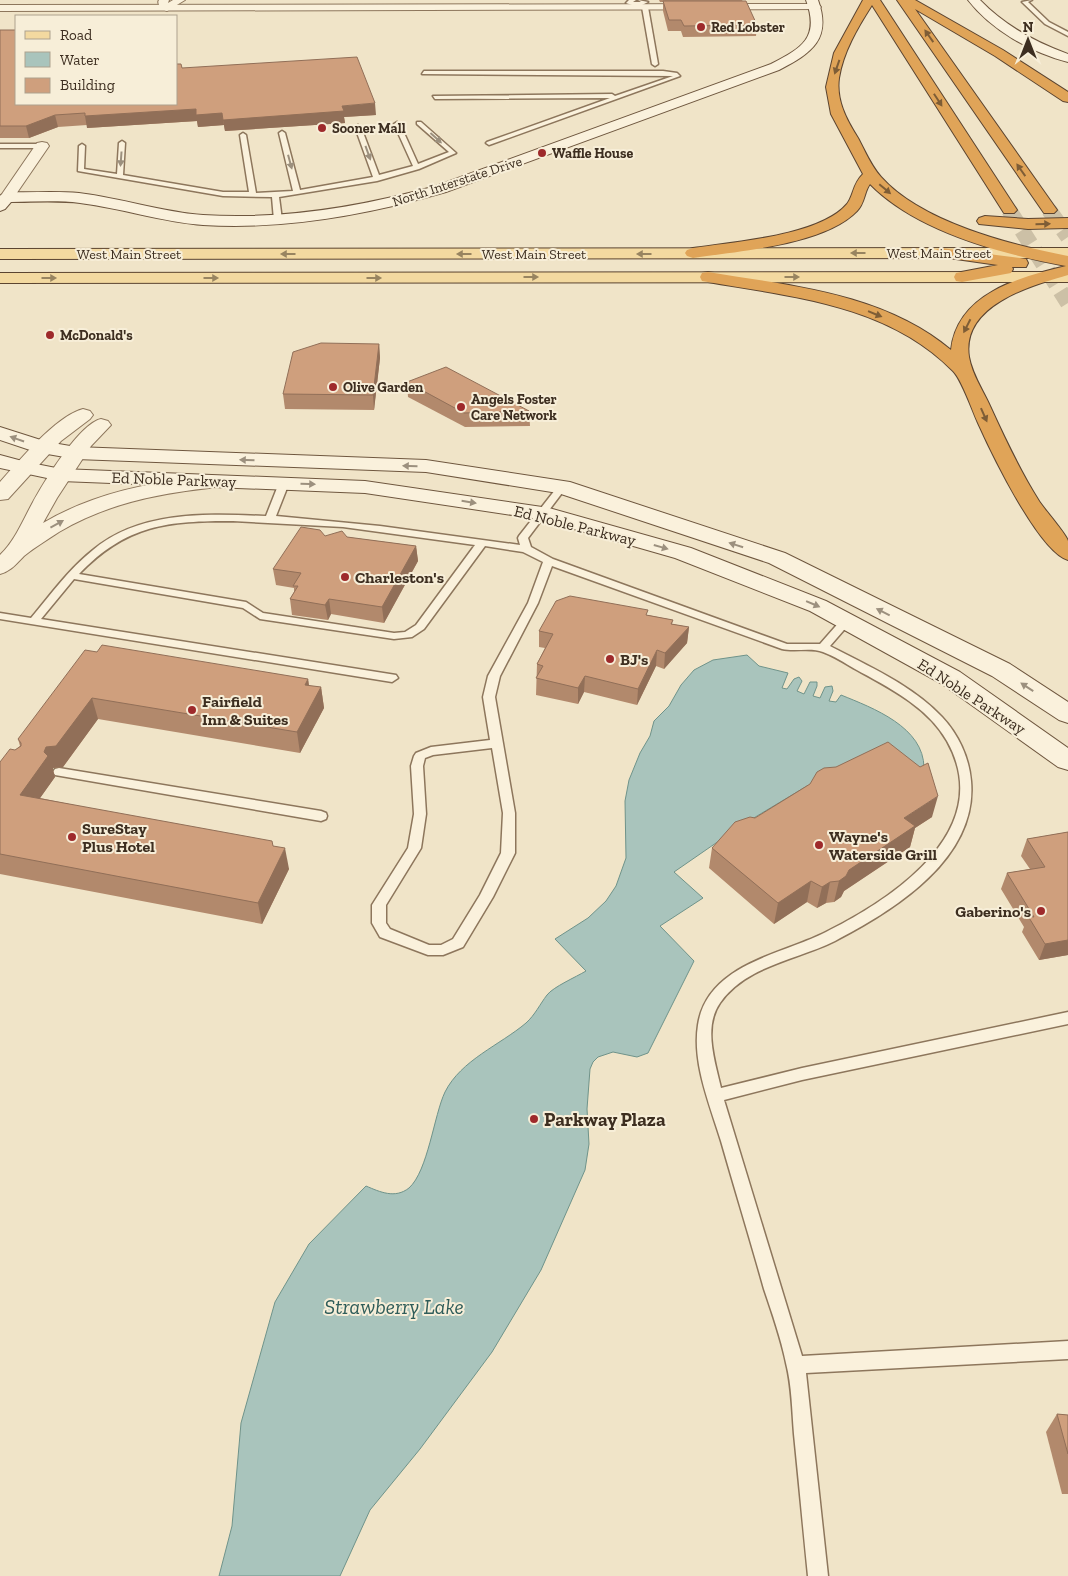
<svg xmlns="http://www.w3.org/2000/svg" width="1068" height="1576" viewBox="0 0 1068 1576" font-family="'Zilla Slab',serif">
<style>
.water{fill:#a9c4bc;stroke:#6f938a}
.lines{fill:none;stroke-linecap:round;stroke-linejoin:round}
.motorway-tunnel{stroke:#ccc0a6;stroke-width:16;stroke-dasharray:16 8;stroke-linecap:butt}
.service-casing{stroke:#8d765c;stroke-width:3}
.minor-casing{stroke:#8d765c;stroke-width:2}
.tertiary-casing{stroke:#8d765c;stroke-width:2}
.secondary-casing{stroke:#6f573f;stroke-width:2}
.primary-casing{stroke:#5b4430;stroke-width:2}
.motorway-casing{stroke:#5b4430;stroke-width:2}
.service{fill:#faf1dc;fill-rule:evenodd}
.minor{fill:#faf1dc;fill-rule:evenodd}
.tertiary{fill:#faf1dc;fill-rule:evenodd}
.secondary{fill:#faf1dc;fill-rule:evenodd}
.primary{fill:#f3d9a0;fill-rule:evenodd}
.motorway{fill:#e0a458;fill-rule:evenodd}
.wall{fill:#b2896c}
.shaded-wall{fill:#916f58}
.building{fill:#cf9f7d;stroke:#916f58}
.oneway{fill:#7e5d36}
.oneway2{fill:#9c907e}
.oneway3{fill:#988460}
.poi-dot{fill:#9e2a2b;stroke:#f7eed8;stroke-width:2}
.labels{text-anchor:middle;stroke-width:4;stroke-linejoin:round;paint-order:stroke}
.far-poi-label{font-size:14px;font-weight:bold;fill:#3d2e20;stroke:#f7eed8;text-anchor:start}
.far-street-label{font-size:14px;fill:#3d2e20;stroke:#f7eed8}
.street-label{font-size:16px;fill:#3d2e20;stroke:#f7eed8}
.poi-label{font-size:16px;font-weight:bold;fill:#3d2e20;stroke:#f7eed8;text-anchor:start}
.near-poi-label{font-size:19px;font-weight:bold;fill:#3d2e20;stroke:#f7eed8;text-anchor:start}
.near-water-label{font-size:21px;font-style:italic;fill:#2f5d5a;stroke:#f7eed8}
</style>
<rect width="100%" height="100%" fill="#f0e4c8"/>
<path class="water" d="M 747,655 L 759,666 L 788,673 L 782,688 L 787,689 L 794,679 L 799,677 L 802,681 L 797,691 L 804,694 L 810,682 L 817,682 L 817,686 L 813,696 L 820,698 L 825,687 L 832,686 L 833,691 L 829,701 L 836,702 L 841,695 C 873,708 924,727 924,768 L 807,786 L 742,825 L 674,872 L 703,898 L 660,926 L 694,961 L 648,1053 L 637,1057 L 613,1052 L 598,1057 L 593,1062 L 590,1069 L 587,1109 L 589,1144 L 585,1170 L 541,1270 L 492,1352 L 420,1449 L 370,1510 L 340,1576 L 219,1576 L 232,1526 L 241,1423 L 275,1302 L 309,1244 L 366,1186 C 380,1192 395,1199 409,1188 C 428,1171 434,1115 445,1092 C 461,1060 500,1045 526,1023 C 535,1015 540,1004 547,995 C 553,987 576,977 586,971 L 555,939 L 588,918 L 606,901 L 616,886 L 626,858 L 625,801 L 629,780 L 640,753 L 650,736 L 654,721 L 669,706 L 681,685 L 694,670 L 713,660 Z"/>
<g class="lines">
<g class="motorway-tunnel">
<path d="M 1009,210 L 1068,303"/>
<path d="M 1049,210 L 1068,237"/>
</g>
<defs>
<g id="service">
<path d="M 629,0 L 636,0 L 633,2 L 641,2 L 638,0 L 648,2 L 638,7 L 626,3 Z"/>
<path d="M 1032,0 L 1028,2 L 1049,22 L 1068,32 L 1068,36 L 1045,24 L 1022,2 Z"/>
<path d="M 645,5 L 648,7 L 658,64 L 655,66 L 652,64 L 642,7 Z"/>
<path d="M 424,71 L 663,71 L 677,73 L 680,76 L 489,145 L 486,143 L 487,142 L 610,98 L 435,99 L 433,96 L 612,94 L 615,96 L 673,76 L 422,74 Z"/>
<path d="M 397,122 L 400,124 L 418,164 L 449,152 L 417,124 L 417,122 L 421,122 L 456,153 L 419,169 L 377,181 L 279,197 L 282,220 L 278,222 L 274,220 L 272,197 L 223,196 L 78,171 L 79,146 L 82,144 L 85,146 L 84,169 L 117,174 L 119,143 L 122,141 L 125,143 L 123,175 L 223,192 L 249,192 L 240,135 L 243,133 L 246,135 L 256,193 L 293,191 L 279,133 L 282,131 L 285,133 L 300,190 L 373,177 L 355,127 L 358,125 L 361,127 L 379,175 L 413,166 L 394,124 Z"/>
<path d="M 0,144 L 42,144 L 45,146 L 42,148 L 0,148 Z"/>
<path d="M 284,480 L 289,483 L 276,516 L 380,526 L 520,545 L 518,538 L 519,536 L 559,485 L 565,485 L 565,489 L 528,538 L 531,547 L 553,559 L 787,644 L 820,644 L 842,619 L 850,619 L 851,621 L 850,623 L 830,646 C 868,666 912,685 942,717 C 958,734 969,757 971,781 C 978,858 895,910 835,941 C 797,960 745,966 720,1003 C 703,1027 715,1062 721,1088 L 802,1068 L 1068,1012 L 1068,1024 L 802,1080 L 724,1100 L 802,1356 L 1068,1341 L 1068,1359 L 806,1373 L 828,1576 L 808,1576 C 803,1529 799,1481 794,1434 C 792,1411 792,1386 786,1363 C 781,1338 772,1313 764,1289 C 750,1239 735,1190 721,1141 C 710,1105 692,1063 698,1025 C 707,964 781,955 826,932 C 894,898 997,830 947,741 C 928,707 888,687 855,669 C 845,663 834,656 823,652 C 811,647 795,652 782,649 L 552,566 L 538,603 L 500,676 L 495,697 L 515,813 L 515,853 L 493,897 L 463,947 L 443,955 L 428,955 L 380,937 L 372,923 L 372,905 L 408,848 L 414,814 L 411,766 L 414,756 L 416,753 L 431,747 L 490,740 L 483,697 L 488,676 L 528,603 L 543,562 L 523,552 L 485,546 L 424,629 L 412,637 L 394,639 L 260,619 L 243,608 L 74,579 L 41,619 L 396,675 L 398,678 L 392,682 L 0,619 L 0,613 L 31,618 C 51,594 69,569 93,550 C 141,510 207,514 266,516 L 279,483 ZM 233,521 L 343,527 L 475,545 L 416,625 L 405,632 L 394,633 L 263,613 L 246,602 L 79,574 C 127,524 168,521 233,521 ZM 492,748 L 503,813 L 501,853 L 480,895 L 453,939 L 441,945 L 429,945 L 390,929 L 386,923 L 386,905 L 421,848 L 426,814 L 423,766 L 425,758 L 433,755 Z"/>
<path d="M 59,768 L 321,811 L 326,813 L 327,816 L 326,819 L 321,821 L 55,775 L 53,772 L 55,769 Z"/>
</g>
<path id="minor" d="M 159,0 L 169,0 L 168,3 L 173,0 L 185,0 L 167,11 C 163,10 156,4 159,0 Z"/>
<g id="tertiary">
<path d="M 815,4 L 819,5 L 821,7 L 819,9 L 0,11 L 0,5 Z"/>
<path d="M 42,142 L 47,143 L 49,146 L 12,200 L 2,200 L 0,196 L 2,194 L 37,143 Z"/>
<path d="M 83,409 L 90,411 L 93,415 L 90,419 L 61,441 L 8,499 L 0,500 L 0,482 C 19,461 56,416 83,409 Z"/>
<path d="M 101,419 L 108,421 L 111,425 L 91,446 L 57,498 L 43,523 C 94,493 151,482 209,476 L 216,478 L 220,482 L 216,486 L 209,488 C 156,494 106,504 59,532 C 47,540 35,547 24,556 C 16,564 11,571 0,574 L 0,555 C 15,541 23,520 33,502 C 44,482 79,424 101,419 Z"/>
</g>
<g id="secondary">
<path d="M 806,0 L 818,0 C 832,39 812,53 779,70 L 446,192 C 367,215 286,230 203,225 C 161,222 121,208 80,203 C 57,200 34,202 11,202 L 5,209 L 0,211 L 0,196 L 7,192 C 31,193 56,191 79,193 C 121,198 161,212 203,215 C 282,220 360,207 436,186 L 771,64 C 802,48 820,38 806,0 Z"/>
<path d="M 968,0 L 980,0 C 1005,26 1035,42 1068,54 L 1068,62 C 1032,53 991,30 968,0 Z"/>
<path d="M 0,427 L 47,442 L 76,447 L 426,460 L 570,482 L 785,553 L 1010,664 L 1068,702 L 1068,723 L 1059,720 L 992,676 L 769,563 L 558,493 L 426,472 L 76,459 L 36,452 L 0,440 Z"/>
<path d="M 0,455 L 26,462 L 61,469 L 365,481 L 549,508 L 691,548 L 826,601 L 960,672 L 1068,748 L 1068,770 L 1058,767 L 942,684 L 810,611 L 675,558 L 539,519 L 365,493 L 61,481 L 0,468 Z"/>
</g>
<g id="primary">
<path d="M 1068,248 L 1068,258 L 0,259 L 0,249 Z"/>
<path d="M 1068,272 L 1068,282 L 0,283 L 0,273 Z"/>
</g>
<g id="motorway">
<path d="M 863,0 L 880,0 L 1017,210 L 1014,213 L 1004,213 L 872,5 C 858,27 843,52 839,78 C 836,100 846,119 858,138 C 865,151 871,166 881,177 C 921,222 1010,245 1068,256 L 1068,275 C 1030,286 961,305 969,357 C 972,375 983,390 990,406 C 1005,439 1020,471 1039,501 C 1044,509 1067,535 1068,541 C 1068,547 1068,554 1068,560 C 1039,552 991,452 978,423 C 972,410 962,380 953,371 C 888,305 794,297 708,282 L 702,281 L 700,277 L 702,273 L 708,272 C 791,286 883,293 951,350 C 957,293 1020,277 1066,266 C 1002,254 917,232 870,184 C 864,192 865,203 857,211 C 824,245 739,251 693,258 L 687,256 L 685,253 L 687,250 L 693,248 C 733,242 820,236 847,204 C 854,195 852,185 863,174 L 831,114 L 826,87 L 834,53 Z"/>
<path d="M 897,0 L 915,0 L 1003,50 L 1068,92 L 1068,102 L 1063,101 L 995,56 L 915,9 L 1057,210 L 1054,213 L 1044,213 Z"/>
<path d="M 985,216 L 1028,219 L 1068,218 L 1068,228 L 1028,229 L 979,224 L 977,221 L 979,218 Z"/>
<path d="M 941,248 L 1020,258 L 1026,259 L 1028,263 L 1026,267 L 1012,267 L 1013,269 L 1011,273 L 962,282 L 956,281 L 954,277 L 956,273 L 998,265 L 935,256 L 933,253 L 935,250 Z"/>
</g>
</defs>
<use href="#service" class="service-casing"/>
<use href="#minor" class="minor-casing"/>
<use href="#tertiary" class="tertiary-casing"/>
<use href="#secondary" class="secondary-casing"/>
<use href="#primary" class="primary-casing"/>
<use href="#motorway" class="motorway-casing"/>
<use href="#service" class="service"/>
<use href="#minor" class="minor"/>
<use href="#tertiary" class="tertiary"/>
<use href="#secondary" class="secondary"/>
<use href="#primary" class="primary"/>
<use href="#motorway" class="motorway"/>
</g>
<g class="wall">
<path d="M 659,0 L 742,0 L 757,25 L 756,36 L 683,37 L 681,31 L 668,31 L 663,11 L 663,2 L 660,2 Z"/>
<path d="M 0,30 L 16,104 L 182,68 L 376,115 L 344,117 L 345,123 L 225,131 L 224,125 L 198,127 L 197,121 L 87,128 L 87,125 L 58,127 L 29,138 L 0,138 Z"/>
<path d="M 379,344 L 380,358 L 374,410 L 285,409 L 283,394 Z"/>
<path d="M 407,382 L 529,411 L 530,426 L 465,427 L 408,397 Z"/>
<path d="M 325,536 L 347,537 L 416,546 L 418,561 L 384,623 L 331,614 L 328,620 L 292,615 L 290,599 L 294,592 L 294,588 L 276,585 L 273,569 Z"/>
<path d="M 648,615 L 673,620 L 672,624 L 689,627 L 687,643 L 664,669 L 656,666 L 637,705 L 584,692 L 578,704 L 536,695 L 537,664 L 545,648 L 539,647 L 539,631 Z"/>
<path d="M 97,652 L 308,679 L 309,686 L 321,687 L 324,708 L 300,753 L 98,719 L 63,767 L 53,768 L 53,770 L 55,777 L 40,798 L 273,846 L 289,869 L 262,924 L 0,874 L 0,762 L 20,746 L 18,739 Z"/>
<path d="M 932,817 L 915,828 L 910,847 L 844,891 L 841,897 L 834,902 L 826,903 L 817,908 L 807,902 L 774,924 L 709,868 L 712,848 L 755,818 Z"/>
<path d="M 1068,832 L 1068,955 L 1039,960 L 1022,932 L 1024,927 L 1001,889 L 1007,873 L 1030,869 L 1021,856 L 1027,839 Z"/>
<path d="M 1057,1414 L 1068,1415 L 1068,1494 L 1062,1494 L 1046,1432 Z"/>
</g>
<g class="shaded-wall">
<path d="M 375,103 L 376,115 L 344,117 L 345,123 L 225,131 L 223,120 L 342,106 Z"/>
<path d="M 196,109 L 222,113 L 224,125 L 198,127 L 197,121 L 87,128 L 85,116 Z"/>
<path d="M 55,115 L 58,127 L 29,138 L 26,126 Z"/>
<path d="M 379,344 L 380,358 L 374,410 L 373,395 Z"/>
<path d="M 416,546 L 418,561 L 384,623 L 382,607 Z"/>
<path d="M 329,599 L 331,614 L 328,620 L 325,605 Z"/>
<path d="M 689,627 L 687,643 L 664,669 L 665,653 Z"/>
<path d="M 657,650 L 656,666 L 637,705 L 638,689 Z"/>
<path d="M 585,676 L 584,692 L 578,704 L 578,688 Z"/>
<path d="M 308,679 L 311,700 L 305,685 Z"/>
<path d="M 321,687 L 324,708 L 300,753 L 297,732 Z"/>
<path d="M 92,698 L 98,719 L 63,767 L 53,768 L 53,770 L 55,777 L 28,815 L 20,795 L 44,752 L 46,747 Z"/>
<path d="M 938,796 L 932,817 L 915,828 L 910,847 L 844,891 L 841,897 L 834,902 L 839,881 L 849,870 L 904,818 Z"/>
<path d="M 285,848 L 289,869 L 262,924 L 258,903 Z"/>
<path d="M 811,881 L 807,902 L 774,924 L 778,903 Z"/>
<path d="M 830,882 L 826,903 L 817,908 L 822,887 Z"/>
<path d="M 1068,940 L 1068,955 L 1039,960 L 1045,944 Z"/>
</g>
<g class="building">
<path d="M 663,1 L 746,1 L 757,25 L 684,26 L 681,20 L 669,20 Z"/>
<path d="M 0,30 L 16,30 L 16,104 L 176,104 L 176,64 L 181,64 L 182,68 L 357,57 L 375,103 L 342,106 L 344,111 L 223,120 L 222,113 L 196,115 L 196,109 L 85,116 L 85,113 L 55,115 L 26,126 L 0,126 Z"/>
<path d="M 321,343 L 379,344 L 373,395 L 283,394 L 293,352 Z"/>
<path d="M 446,367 L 529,411 L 464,413 L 407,382 Z"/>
<path d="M 301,527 L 320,530 L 325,536 L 342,531 L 347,537 L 416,546 L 382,607 L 329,599 L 325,605 L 290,599 L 298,586 L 293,586 L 301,573 L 273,569 Z"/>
<path d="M 570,596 L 648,610 L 646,615 L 673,620 L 671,624 L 689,627 L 665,653 L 657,650 L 638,689 L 585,676 L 578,688 L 536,678 L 543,666 L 537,664 L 553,634 L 539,631 L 556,601 Z"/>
<path d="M 102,645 L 308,679 L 305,685 L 321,687 L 297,732 L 92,698 L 56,746 L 46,747 L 44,752 L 48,756 L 20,795 L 272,841 L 273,846 L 285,848 L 258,903 L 0,854 L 0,762 L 10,749 L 15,750 L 21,746 L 21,743 L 18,739 L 85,650 L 97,652 Z"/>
<path d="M 888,742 L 920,767 L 928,763 L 938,796 L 904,818 L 915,826 L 849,870 L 846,876 L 839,881 L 830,882 L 822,887 L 811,881 L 778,903 L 712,848 L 735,822 L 750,817 L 755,818 L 810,784 L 817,772 L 824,768 L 836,767 Z"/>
<path d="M 1068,832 L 1068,940 L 1045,944 L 1028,916 L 1034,917 L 1007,873 L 1045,867 L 1027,839 Z"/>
<path d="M 1057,1414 L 1068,1415 L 1068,1454 Z"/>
</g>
<defs><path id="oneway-solid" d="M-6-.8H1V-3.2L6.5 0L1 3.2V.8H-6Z" transform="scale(1.25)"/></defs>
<g class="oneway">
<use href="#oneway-solid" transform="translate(929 36) rotate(-125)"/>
<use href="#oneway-solid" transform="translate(837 67) rotate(109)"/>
<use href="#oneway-solid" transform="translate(938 100) rotate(57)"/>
<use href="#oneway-solid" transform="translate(1021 170) rotate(-125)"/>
<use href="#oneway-solid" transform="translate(885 189) rotate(40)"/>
<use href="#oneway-solid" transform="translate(1043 224) rotate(-1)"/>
<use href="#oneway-solid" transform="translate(875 314) rotate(22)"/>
<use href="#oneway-solid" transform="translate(967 326) rotate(117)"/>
<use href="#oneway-solid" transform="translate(984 415) rotate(66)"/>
</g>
<g class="oneway2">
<use href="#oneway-solid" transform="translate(436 138) rotate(42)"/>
<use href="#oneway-solid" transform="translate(368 153) rotate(70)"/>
<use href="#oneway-solid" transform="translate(121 159) rotate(94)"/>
<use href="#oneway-solid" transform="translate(290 162) rotate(75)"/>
<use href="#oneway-solid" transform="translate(17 439) rotate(-161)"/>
<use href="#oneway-solid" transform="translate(247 460) rotate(-178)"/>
<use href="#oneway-solid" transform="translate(410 466) rotate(-178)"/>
<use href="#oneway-solid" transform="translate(308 484) rotate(2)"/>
<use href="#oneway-solid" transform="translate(469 502) rotate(9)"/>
<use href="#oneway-solid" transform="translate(57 524) rotate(-29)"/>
<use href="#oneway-solid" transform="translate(736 545) rotate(-162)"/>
<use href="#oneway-solid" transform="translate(661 547) rotate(16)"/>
<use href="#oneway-solid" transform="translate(813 604) rotate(23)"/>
<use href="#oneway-solid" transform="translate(883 612) rotate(-153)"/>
<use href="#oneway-solid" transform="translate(1027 687) rotate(-147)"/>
</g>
<g class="oneway3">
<use href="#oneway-solid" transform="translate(858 253) rotate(180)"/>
<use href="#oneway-solid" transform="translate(288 254) rotate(180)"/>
<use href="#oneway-solid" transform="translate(464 254) rotate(180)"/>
<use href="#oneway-solid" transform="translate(644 254) rotate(180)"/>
<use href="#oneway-solid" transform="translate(531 277)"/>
<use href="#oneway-solid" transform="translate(792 277)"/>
<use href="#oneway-solid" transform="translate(49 278)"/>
<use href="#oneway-solid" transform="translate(211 278)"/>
<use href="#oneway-solid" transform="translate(374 278)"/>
</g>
<g class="poi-dot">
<circle cx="701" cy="27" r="5"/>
<circle cx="322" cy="128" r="5"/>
<circle cx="542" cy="153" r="5"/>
<circle cx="50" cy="335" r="5"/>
<circle cx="333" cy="387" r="5"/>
<circle cx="461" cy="407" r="5"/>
<circle cx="345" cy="577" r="5"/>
<circle cx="610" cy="659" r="5"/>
<circle cx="192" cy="710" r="5"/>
<circle cx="72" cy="837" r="5"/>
<circle cx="819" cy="845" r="5"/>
<circle cx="1041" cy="911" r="5"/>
<circle cx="534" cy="1119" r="5"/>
</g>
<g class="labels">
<g class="far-poi-label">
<text x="711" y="32">Red Lobster</text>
<text x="332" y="133">Sooner Mall</text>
<text x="552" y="158">Waffle House</text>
<text x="60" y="340">McDonald's</text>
<text x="343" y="392">Olive Garden</text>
<text x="471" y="404">Angels Foster<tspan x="471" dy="16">Care Network</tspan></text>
</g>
<g class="far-street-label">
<text transform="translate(457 181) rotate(-18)" y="5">North Interstate Drive</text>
<text x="939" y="258">West Main Street</text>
<text x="129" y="259">West Main Street</text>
<text x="534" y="259">West Main Street</text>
</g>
<g class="street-label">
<text transform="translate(174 479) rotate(2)" y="6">Ed Noble Parkway</text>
<text transform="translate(575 525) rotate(14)" y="6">Ed Noble Parkway</text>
<text transform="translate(972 696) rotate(33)" y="6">Ed Noble Parkway</text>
</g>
<g class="poi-label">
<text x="355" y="583">Charleston's</text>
<text x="620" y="665">BJ's</text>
<text x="202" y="707">Fairfield<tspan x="202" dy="18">Inn &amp; Suites</tspan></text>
<text x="82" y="834">SureStay<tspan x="82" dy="18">Plus Hotel</tspan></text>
<text x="829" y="842">Wayne's<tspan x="829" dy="18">Waterside Grill</tspan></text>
<text x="1031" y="917" text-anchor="end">Gaberino's</text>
</g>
<g class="near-poi-label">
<text x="544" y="1126">Parkway Plaza</text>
</g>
<g class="near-water-label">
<text x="394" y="1314">Strawberry Lake</text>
</g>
</g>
<rect x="15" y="15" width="162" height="90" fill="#f7eed8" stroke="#ada18e"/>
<rect x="25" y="31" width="25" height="8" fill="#f3d9a0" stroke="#ada18e"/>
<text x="60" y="40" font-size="15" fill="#3d2e20">Road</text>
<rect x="25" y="52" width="25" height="15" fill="#a9c4bc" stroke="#ada18e"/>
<text x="60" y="65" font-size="15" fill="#3d2e20">Water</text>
<rect x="25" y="78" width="25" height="15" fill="#cf9f7d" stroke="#ada18e"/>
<text x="60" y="90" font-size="15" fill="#3d2e20">Building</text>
<g transform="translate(1028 40)" stroke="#f7eed8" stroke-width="4" paint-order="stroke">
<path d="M0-4L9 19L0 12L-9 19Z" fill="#3d2e20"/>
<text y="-8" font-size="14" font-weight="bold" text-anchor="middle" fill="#3d2e20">N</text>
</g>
</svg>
